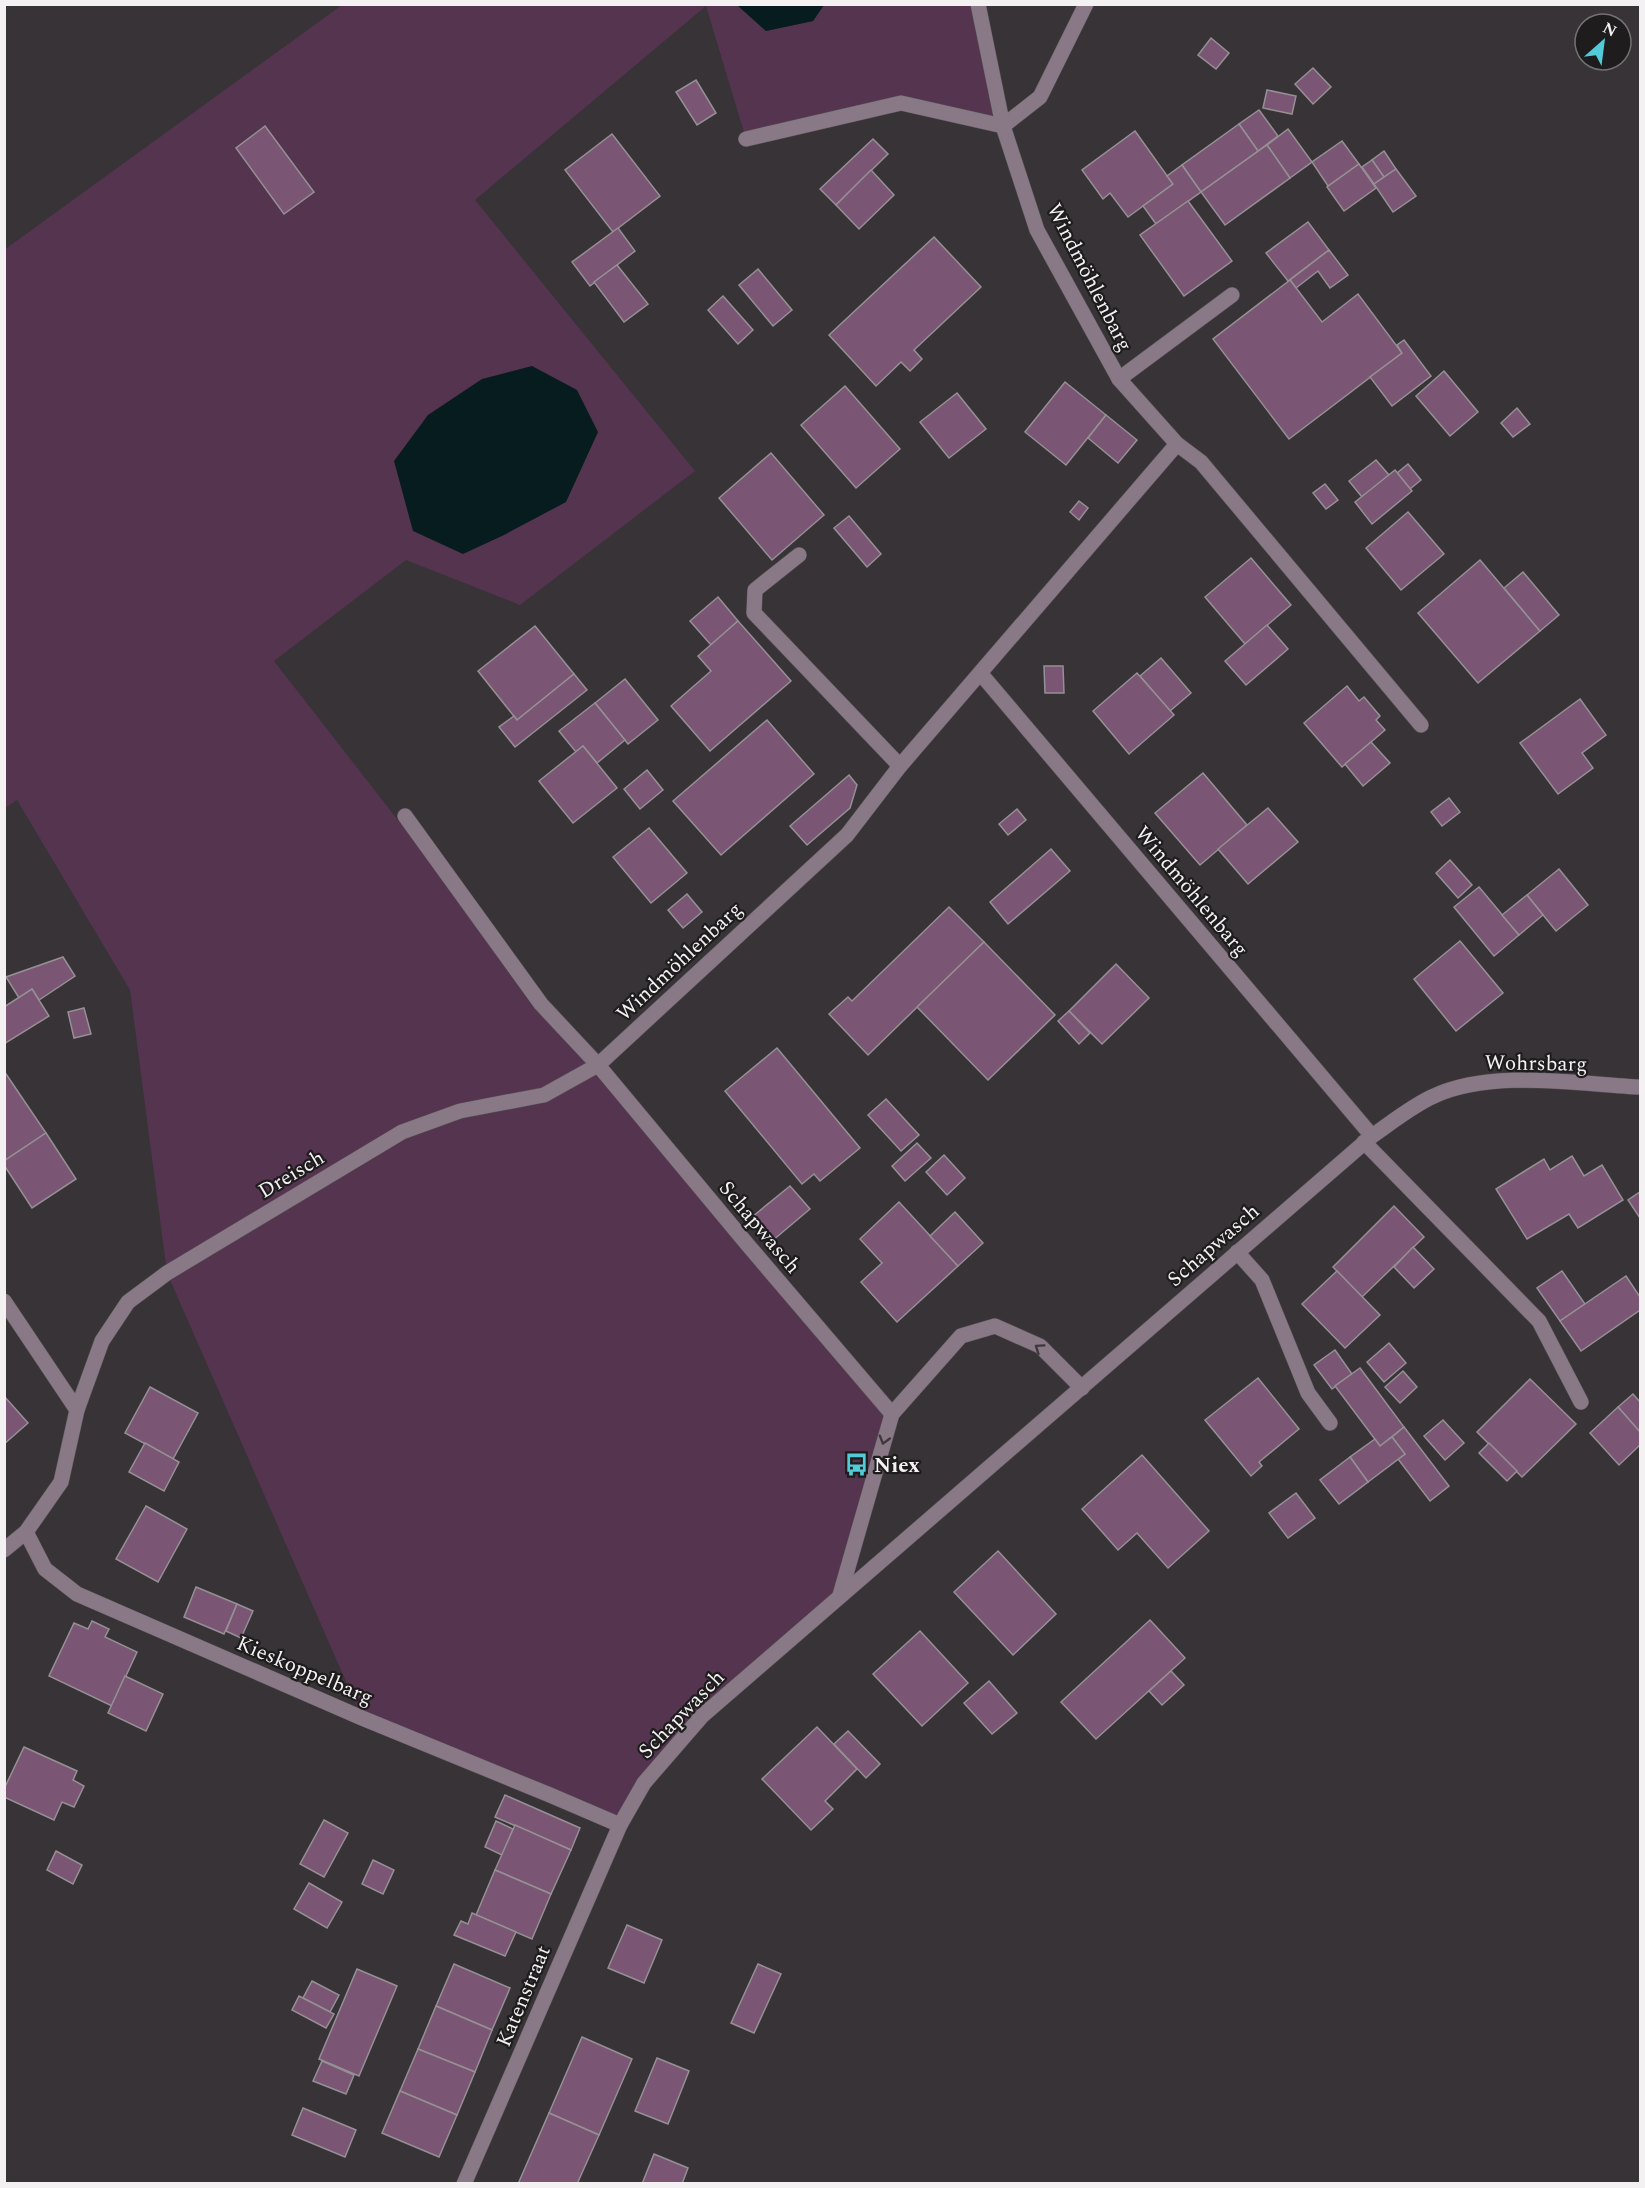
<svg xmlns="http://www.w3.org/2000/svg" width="1645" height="2188" viewBox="0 0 1645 2188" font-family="Spectral,serif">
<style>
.green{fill:#54344f}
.water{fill:#071c1e}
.building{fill:#7a5574;stroke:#959094;stroke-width:1.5}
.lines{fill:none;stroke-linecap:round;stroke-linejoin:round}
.minor-casing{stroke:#555155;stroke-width:16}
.minor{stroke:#897886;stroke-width:15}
.oneway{stroke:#3e383c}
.labels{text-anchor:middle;stroke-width:4.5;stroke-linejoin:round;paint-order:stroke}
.street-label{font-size:21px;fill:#f4f1f3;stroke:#1e1c1d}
.poi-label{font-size:21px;font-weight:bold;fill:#f4f1f3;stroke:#1e1c1d;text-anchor:start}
</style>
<rect width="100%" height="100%" fill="#373337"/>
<path class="green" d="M 342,5 L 737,5 L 766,31 L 813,21 L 824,5 L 978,5 L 1003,126 L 901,103 L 746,139 L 706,6 L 475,200 L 695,471 L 520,605 L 406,560 L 274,661 L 541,1004 L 892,1414 L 840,1595 L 702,1716 L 620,1825 L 362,1718 L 167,1273 L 130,990 L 17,800 L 5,808 L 4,250 Z"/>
<g class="water">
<path d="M 737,5 L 824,5 L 813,21 L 766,31 Z"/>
<path d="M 532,366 L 577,390 L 598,432 L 566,502 L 504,535 L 463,554 L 413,531 L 394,461 L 428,415 L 482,379 Z"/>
</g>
<g class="building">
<path d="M 1211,38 L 1229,53 L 1216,69 L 1198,55 Z"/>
<path d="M 1313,68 L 1331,87 L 1313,104 L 1295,84 Z"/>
<path d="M 696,80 L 716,113 L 697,125 L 676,92 Z"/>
<path d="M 1267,90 L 1296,96 L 1292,114 L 1263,108 Z"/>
<path d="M 1259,110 L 1278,136 L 1258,151 L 1239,124 Z"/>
<path d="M 1239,124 L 1258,151 L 1201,192 L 1182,165 Z"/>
<path d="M 265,126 L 314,192 L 284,214 L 236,148 Z"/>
<path d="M 1288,129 L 1312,162 L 1290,178 L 1267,145 Z"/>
<path d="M 1135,131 L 1173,184 L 1128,217 L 1110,193 L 1103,199 L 1082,170 Z"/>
<path d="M 612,134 L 660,196 L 613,232 L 565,170 Z"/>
<path d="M 873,139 L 888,154 L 836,205 L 820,189 Z"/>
<path d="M 1342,141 L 1359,164 L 1328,186 L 1312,162 Z"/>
<path d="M 1267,145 L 1290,178 L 1225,225 L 1201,192 Z"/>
<path d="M 1384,151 L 1396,169 L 1384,177 L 1372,160 Z"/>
<path d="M 1372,160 L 1384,177 L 1374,184 L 1362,167 Z"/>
<path d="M 1359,164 L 1376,188 L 1344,211 L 1327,187 Z"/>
<path d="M 1182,165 L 1201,192 L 1156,224 L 1143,206 L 1173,184 L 1167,176 Z"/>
<path d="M 1396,169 L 1416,196 L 1393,212 L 1374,184 Z"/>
<path d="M 871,170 L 894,195 L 859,229 L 836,205 Z"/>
<path d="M 1188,201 L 1232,261 L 1184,296 L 1140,235 Z"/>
<path d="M 1308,222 L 1329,250 L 1288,281 L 1266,253 Z"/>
<path d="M 618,228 L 635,251 L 590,286 L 572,262 Z"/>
<path d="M 934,237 L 981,287 L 914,350 L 922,359 L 910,371 L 901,362 L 876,386 L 829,335 Z"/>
<path d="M 1329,250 L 1348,275 L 1330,288 L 1318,271 L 1296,288 L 1290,280 Z"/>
<path d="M 617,265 L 648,304 L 624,322 L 594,282 Z"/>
<path d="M 758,269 L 792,310 L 773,326 L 739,285 Z"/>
<path d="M 1290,280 L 1322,322 L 1358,294 L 1402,353 L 1289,439 L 1213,339 Z"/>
<path d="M 723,296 L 753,330 L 738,344 L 708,310 Z"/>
<path d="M 1404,340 L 1431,376 L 1392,406 L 1370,377 L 1402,353 L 1397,345 Z"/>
<path d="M 1444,371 L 1478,412 L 1450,436 L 1416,396 Z"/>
<path d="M 1065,382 L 1106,415 L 1066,465 L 1025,432 Z"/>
<path d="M 845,386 L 900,449 L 856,488 L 801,425 Z"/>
<path d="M 957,393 L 986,429 L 949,458 L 920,422 Z"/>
<path d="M 1517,408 L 1530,424 L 1513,437 L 1501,423 Z"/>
<path d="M 1106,415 L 1137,440 L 1118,463 L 1088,438 Z"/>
<path d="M 771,453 L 824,515 L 772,560 L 719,498 Z"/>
<path d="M 1376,460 L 1389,475 L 1362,497 L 1349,481 Z"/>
<path d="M 1408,464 L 1421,480 L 1410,489 L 1397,473 Z"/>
<path d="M 1395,470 L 1412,491 L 1372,524 L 1355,502 Z"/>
<path d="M 1325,484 L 1338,500 L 1326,509 L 1313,493 Z"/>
<path d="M 1079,501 L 1088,508 L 1079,520 L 1070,512 Z"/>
<path d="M 1408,512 L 1444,554 L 1401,590 L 1366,548 Z"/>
<path d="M 849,516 L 881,554 L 867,567 L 834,528 Z"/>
<path d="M 1251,558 L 1291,605 L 1245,644 L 1205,597 Z"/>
<path d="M 1480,560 L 1540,631 L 1478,683 L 1418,613 Z"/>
<path d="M 1523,572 L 1559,615 L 1540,631 L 1504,588 Z"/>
<path d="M 718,597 L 738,621 L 711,645 L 690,621 Z"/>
<path d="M 738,621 L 791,681 L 710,751 L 671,706 L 711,671 L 698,656 Z"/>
<path d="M 1267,625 L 1288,649 L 1246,685 L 1225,661 Z"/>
<path d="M 535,626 L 574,674 L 517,720 L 478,671 Z"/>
<path d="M 1161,658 L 1191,693 L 1170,711 L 1140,676 Z"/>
<path d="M 1044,666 L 1063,666 L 1064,693 L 1045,693 Z"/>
<path d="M 1137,673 L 1174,715 L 1129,754 L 1093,711 Z"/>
<path d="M 574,674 L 587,690 L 515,747 L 499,727 L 514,716 L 517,720 Z"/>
<path d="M 625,679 L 658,720 L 628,744 L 595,703 Z"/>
<path d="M 1347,686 L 1359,701 L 1364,697 L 1380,716 L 1376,720 L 1385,730 L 1342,767 L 1304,723 Z"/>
<path d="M 1580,699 L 1606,735 L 1582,753 L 1593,768 L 1558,794 L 1520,743 Z"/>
<path d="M 595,703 L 625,740 L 597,763 L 583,746 L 576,752 L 559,731 Z"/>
<path d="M 767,720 L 814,774 L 721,855 L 673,801 Z"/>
<path d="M 1371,742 L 1390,763 L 1363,786 L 1345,764 Z"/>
<path d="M 583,746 L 617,788 L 573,823 L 539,781 Z"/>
<path d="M 647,770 L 663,790 L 640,809 L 624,789 Z"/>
<path d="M 1203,773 L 1247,825 L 1200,865 L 1155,813 Z"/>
<path d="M 849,775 L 857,785 L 850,808 L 807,845 L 790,826 Z"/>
<path d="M 1449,798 L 1460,812 L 1442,826 L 1431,812 Z"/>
<path d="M 1268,808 L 1298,842 L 1248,884 L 1218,849 Z"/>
<path d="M 1017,809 L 1026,820 L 1008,835 L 999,824 Z"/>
<path d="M 649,828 L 687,873 L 651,903 L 613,857 Z"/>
<path d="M 1051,849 L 1070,871 L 1008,924 L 990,902 Z"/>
<path d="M 1450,860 L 1472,885 L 1458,898 L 1436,873 Z"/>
<path d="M 1559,869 L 1588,905 L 1556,931 L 1527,895 Z"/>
<path d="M 1479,887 L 1519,935 L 1494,956 L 1454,907 Z"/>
<path d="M 687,894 L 702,912 L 683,928 L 668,910 Z"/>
<path d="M 1527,895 L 1543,915 L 1519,935 L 1502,915 Z"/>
<path d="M 949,907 L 984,942 L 868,1055 L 829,1014 L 848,997 L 852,1001 Z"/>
<path d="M 1460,941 L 1503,993 L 1456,1031 L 1414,979 Z"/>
<path d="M 984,942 L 1055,1015 L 988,1080 L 917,1007 Z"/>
<path d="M 63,957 L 75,976 L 39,1000 L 32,989 L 19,998 L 6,977 Z"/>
<path d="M 1116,964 L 1149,998 L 1102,1044 L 1069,1011 Z"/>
<path d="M 32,989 L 49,1016 L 4,1044 L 4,1007 Z"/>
<path d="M 84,1008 L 91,1034 L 74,1038 L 68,1012 Z"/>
<path d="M 1069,1011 L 1090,1033 L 1079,1044 L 1058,1021 Z"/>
<path d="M 777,1048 L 860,1148 L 820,1181 L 814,1174 L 802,1184 L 725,1091 Z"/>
<path d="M 4,1071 L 46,1133 L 4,1161 Z"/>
<path d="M 886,1099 L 919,1135 L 901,1151 L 868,1115 Z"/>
<path d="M 46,1133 L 76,1179 L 32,1208 L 4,1165 L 4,1161 Z"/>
<path d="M 917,1143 L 931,1158 L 905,1181 L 892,1166 Z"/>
<path d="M 944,1155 L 965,1178 L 947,1195 L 926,1172 Z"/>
<path d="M 1572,1156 L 1584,1176 L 1602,1165 L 1623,1200 L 1578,1228 L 1569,1214 L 1527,1239 L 1496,1189 L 1544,1159 L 1550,1170 Z"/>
<path d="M 790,1186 L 810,1209 L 772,1241 L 752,1217 Z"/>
<path d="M 1640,1192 L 1640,1218 L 1628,1200 Z"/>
<path d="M 899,1202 L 958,1266 L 897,1322 L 861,1282 L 882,1263 L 860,1239 Z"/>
<path d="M 1394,1206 L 1424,1237 L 1362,1297 L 1333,1267 Z"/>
<path d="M 955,1212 L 983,1243 L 958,1266 L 930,1236 Z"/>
<path d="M 1413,1247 L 1434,1269 L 1414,1288 L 1394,1267 Z"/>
<path d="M 1337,1271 L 1380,1315 L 1345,1348 L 1302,1304 Z"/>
<path d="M 1562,1271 L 1585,1304 L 1560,1321 L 1537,1288 Z"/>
<path d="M 1626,1276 L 1640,1297 L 1640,1310 L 1581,1351 L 1560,1321 Z"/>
<path d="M 1389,1343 L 1406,1363 L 1384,1382 L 1367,1362 Z"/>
<path d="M 1335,1350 L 1352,1374 L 1332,1389 L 1314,1365 Z"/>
<path d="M 1360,1368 L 1404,1427 L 1380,1446 L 1335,1386 Z"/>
<path d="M 1403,1371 L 1417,1387 L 1400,1403 L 1385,1387 Z"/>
<path d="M 1258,1378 L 1299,1429 L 1259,1462 L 1262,1466 L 1251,1476 L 1205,1420 Z"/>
<path d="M 1530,1379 L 1576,1424 L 1522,1477 L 1477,1432 Z"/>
<path d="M 150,1387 L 198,1413 L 173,1459 L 125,1433 Z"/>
<path d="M 1633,1394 L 1640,1402 L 1640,1432 L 1618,1407 Z"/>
<path d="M 4,1396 L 28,1423 L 4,1444 Z"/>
<path d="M 1618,1407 L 1640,1432 L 1640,1445 L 1619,1465 L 1590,1433 Z"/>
<path d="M 1443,1420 L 1464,1443 L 1445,1460 L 1424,1436 Z"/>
<path d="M 1404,1427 L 1449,1486 L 1430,1501 L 1398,1459 L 1405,1454 L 1392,1437 Z"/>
<path d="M 1392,1437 L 1405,1454 L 1368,1482 L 1350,1457 L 1375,1439 L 1380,1446 Z"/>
<path d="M 145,1443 L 179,1462 L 164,1491 L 129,1472 Z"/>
<path d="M 1489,1443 L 1517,1471 L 1507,1481 L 1479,1453 Z"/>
<path d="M 1142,1455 L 1209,1531 L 1168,1568 L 1137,1533 L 1118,1550 L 1082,1509 Z"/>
<path d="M 1350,1457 L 1368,1482 L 1339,1504 L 1320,1480 Z"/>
<path d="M 1296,1493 L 1315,1518 L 1288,1538 L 1269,1513 Z"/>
<path d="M 146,1506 L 187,1529 L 158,1582 L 116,1559 Z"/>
<path d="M 998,1551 L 1056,1614 L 1013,1655 L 954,1592 Z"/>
<path d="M 196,1587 L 237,1604 L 224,1634 L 184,1617 Z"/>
<path d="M 237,1604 L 253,1611 L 241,1638 L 226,1631 Z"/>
<path d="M 1150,1620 L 1185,1658 L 1096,1739 L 1061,1702 Z"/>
<path d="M 92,1621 L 109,1629 L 105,1637 L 137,1652 L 112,1706 L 49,1676 L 74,1623 L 88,1629 Z"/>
<path d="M 920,1631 L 968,1683 L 922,1726 L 873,1674 Z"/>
<path d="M 1171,1671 L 1184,1685 L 1162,1705 L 1149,1691 Z"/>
<path d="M 125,1676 L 163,1694 L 146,1731 L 108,1713 Z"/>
<path d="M 989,1681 L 1017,1713 L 992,1734 L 964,1703 Z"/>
<path d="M 817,1727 L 857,1769 L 825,1801 L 833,1809 L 811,1830 L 762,1779 Z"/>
<path d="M 848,1731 L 880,1764 L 866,1778 L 834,1744 Z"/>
<path d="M 24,1747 L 77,1771 L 73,1780 L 84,1786 L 74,1807 L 62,1802 L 54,1820 L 4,1797 L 4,1789 Z"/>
<path d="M 505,1795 L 580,1828 L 571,1850 L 495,1817 Z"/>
<path d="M 324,1820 L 348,1833 L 324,1877 L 300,1864 Z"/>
<path d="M 496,1821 L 513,1829 L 502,1855 L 485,1847 Z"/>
<path d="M 515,1825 L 571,1850 L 551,1894 L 495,1870 Z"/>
<path d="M 56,1851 L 82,1865 L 73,1884 L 47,1870 Z"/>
<path d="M 373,1860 L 394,1870 L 383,1894 L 362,1884 Z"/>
<path d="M 495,1870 L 551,1894 L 532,1939 L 476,1915 Z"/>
<path d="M 309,1883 L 342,1902 L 327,1928 L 294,1909 Z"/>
<path d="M 472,1913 L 516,1932 L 505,1956 L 454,1935 L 461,1921 L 468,1924 Z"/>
<path d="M 627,1925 L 662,1940 L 644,1983 L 608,1968 Z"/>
<path d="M 454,1964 L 510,1988 L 492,2030 L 436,2006 Z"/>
<path d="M 758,1964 L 781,1974 L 754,2033 L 731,2023 Z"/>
<path d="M 357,1969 L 397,1986 L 359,2076 L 319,2059 Z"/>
<path d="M 312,1981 L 339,1995 L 330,2012 L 303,1998 Z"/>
<path d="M 299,1996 L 334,2014 L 326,2028 L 292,2010 Z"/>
<path d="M 436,2006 L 492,2030 L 475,2072 L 418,2049 Z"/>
<path d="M 582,2037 L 632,2059 L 599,2135 L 549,2113 Z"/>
<path d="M 418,2049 L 475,2072 L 457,2115 L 400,2091 Z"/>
<path d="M 657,2058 L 689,2071 L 668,2124 L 635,2111 Z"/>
<path d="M 322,2061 L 354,2075 L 346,2094 L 313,2081 Z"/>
<path d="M 400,2091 L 457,2115 L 439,2157 L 382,2133 Z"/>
<path d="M 303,2108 L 356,2130 L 345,2157 L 292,2135 Z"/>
<path d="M 549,2113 L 599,2135 L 577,2184 L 518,2184 Z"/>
<path d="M 654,2154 L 688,2168 L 682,2184 L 642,2184 Z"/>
</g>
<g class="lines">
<defs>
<g id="minor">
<path d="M 746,139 L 901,103 L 1003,126 L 1040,97 L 1086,4"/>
<path d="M 1119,379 L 1232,295"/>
<path d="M 1177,444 L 1201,462 L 1421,725"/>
<path d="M 799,555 L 755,590 L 754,613 L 900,766"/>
<path d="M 981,674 L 1372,1136"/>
<path d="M 405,816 L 541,1004 L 598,1065 L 747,1244 L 892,1414"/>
<path d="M 1364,1142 L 1539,1321 L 1581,1402"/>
<path d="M 1237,1252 L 1262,1280 L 1308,1393 L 1330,1423"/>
<path d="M 4,1301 L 77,1410"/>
<path d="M 26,1532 L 45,1569 L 77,1594 L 362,1718 L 550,1795 L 620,1825"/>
<path d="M 4,1550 L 26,1532 L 61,1482 L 77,1410 L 102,1341 L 128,1302 L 167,1273 L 402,1132 L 460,1111 L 544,1095 L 598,1065 L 847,835 L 900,766 L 1177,444 L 1119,379 L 1037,230 L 1003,126 L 978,4"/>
<path d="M 840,1595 L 892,1414 L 961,1336 L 995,1326 L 1040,1346 L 1082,1388"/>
<path d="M 464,2184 L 620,1825 L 644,1783 L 702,1716 L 1372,1136 C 1391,1123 1413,1105 1434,1096 C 1492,1069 1578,1084 1640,1087"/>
</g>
</defs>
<use href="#minor" class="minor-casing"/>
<use href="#minor" class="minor"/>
</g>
<defs><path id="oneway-chevron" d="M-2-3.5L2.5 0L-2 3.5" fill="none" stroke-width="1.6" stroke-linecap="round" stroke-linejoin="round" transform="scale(1.5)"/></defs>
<g class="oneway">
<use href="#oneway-chevron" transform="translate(1039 1348) rotate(-145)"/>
<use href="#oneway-chevron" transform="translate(884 1440) rotate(106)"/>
</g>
<defs>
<symbol id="bus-bare" viewBox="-9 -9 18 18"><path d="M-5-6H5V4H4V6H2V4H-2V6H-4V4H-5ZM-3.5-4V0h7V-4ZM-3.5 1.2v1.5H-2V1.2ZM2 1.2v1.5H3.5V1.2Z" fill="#52cbd8" stroke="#1e1c1d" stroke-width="2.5" paint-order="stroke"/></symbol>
</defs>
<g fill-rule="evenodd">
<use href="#bus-bare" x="840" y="1448" width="33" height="33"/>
</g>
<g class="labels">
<g class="street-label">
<text transform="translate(1090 277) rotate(63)" y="7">Windmöhlenbarg</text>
<text transform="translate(1192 891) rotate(50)" y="7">Windmöhlenbarg</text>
<text transform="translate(679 961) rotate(-43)" y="7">Windmöhlenbarg</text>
<text transform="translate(1536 1063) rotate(1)" y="7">Wohrsbarg</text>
<text transform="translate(291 1174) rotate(-31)" y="7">Dreisch</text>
<text transform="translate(760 1227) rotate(50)" y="7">Schapwasch</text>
<text transform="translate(1213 1245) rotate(-41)" y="7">Schapwasch</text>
<text transform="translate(305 1670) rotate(23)" y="7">Kieskoppelbarg</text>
<text transform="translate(681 1714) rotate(-46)" y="7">Schapwasch</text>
<text transform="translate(523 1996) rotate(-67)" y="7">Katenstraat</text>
</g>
<g class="poi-label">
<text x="874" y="1472">Niex</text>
</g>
</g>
<rect width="1645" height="2188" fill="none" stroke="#f4f1f3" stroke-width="12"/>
<g transform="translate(1603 42) rotate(28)"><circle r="28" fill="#1e1c1d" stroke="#747173" stroke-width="1.5"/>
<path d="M0-4.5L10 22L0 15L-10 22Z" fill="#52cbd8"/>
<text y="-9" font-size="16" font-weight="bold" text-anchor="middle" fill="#f4f1f3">N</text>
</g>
</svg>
